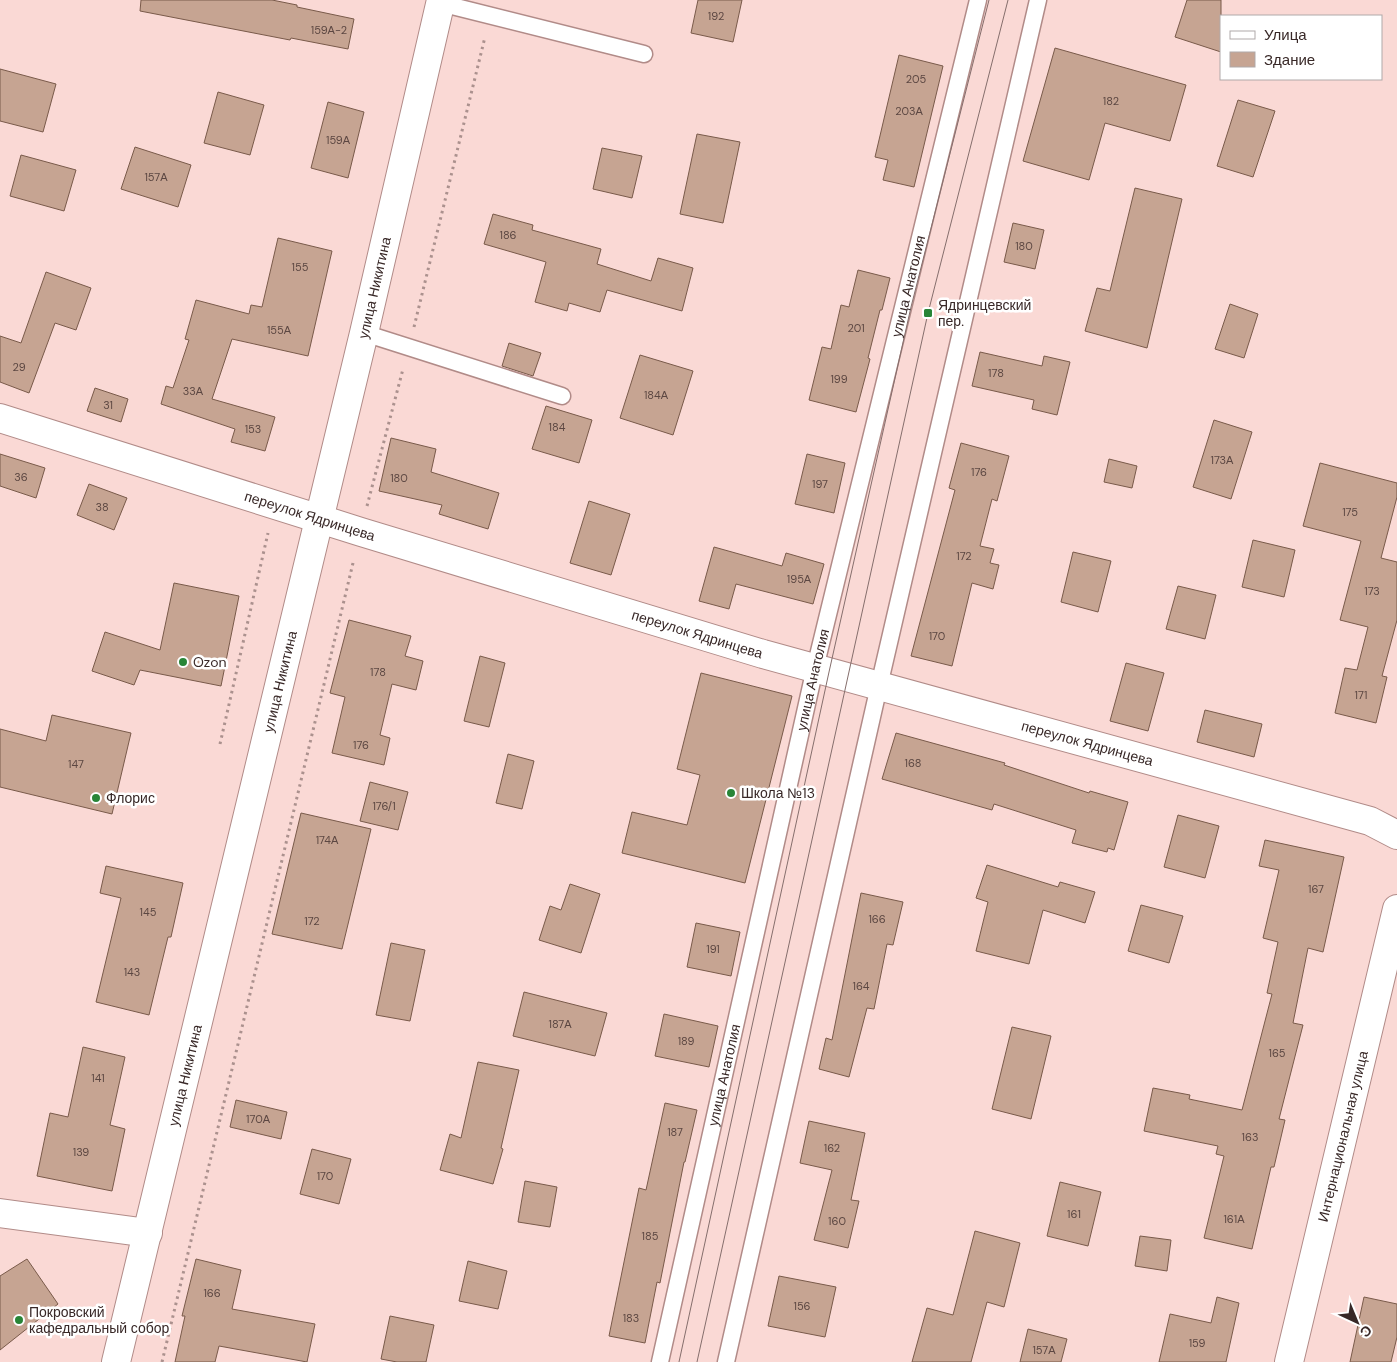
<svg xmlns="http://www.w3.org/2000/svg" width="1397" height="1362" viewBox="0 0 1397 1362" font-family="'DM Sans',sans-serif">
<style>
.building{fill:#c6a492;stroke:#795a4a}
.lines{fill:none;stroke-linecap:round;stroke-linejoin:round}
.service-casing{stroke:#b18b88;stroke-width:19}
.minor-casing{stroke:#b18b88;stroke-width:30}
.path{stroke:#ab918e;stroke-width:3;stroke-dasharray:2.5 4;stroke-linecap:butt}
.service{stroke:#fff;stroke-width:16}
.minor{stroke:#fff;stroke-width:28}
.tram{stroke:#856e6c;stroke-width:1}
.poi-dot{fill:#288537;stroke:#fff;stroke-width:2}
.labels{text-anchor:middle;stroke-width:5;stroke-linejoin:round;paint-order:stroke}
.number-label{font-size:11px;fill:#5c4742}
.street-label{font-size:14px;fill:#382827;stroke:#fff}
.poi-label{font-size:14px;fill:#382827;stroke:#fff;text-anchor:start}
</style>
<rect width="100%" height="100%" fill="#fad9d5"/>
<g class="building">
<path d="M 141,0 L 272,0 L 297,5 L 297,7 L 354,19 L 348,49 L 291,38 L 290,40 L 140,11 Z"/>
<path d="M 698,0 L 742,0 L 733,42 L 691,33 Z"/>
<path d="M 1187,0 L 1221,0 L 1221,52 L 1175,37 Z"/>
<path d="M 1055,48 L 1186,85 L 1170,141 L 1105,123 L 1089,180 L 1023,161 Z"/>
<path d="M 899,55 L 943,66 L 914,187 L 883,180 L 888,160 L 875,157 Z"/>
<path d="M 0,69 L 56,84 L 43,132 L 0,121 Z"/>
<path d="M 218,92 L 264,105 L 250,155 L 204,143 Z"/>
<path d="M 1238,100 L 1275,111 L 1253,177 L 1217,166 Z"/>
<path d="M 328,102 L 364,112 L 348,178 L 311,168 Z"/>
<path d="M 697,134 L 740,142 L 723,223 L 680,214 Z"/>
<path d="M 135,147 L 191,165 L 178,207 L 121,189 Z"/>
<path d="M 602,148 L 642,156 L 632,198 L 593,189 Z"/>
<path d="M 21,155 L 76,170 L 64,211 L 10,196 Z"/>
<path d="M 1135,188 L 1182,199 L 1147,348 L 1085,331 L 1097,288 L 1110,291 Z"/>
<path d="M 493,214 L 533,225 L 532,230 L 601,249 L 597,264 L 651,281 L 658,258 L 693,268 L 682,311 L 607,290 L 600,312 L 569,303 L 567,311 L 535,302 L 546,262 L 484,244 Z"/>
<path d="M 1013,223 L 1044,230 L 1035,269 L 1004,262 Z"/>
<path d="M 278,238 L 332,251 L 308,356 L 232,339 L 212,399 L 275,417 L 265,451 L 231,442 L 235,429 L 161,404 L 166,386 L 173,388 L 189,340 L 185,339 L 196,300 L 249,314 L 251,305 L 262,307 Z"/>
<path d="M 858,270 L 890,278 L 882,310 L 880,310 L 868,358 L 870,359 L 856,412 L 809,400 L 822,347 L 831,349 L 841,305 L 849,307 Z"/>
<path d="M 46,272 L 91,288 L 76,330 L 55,323 L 29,393 L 0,382 L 0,336 L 21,343 Z"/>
<path d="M 1230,304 L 1258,314 L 1244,358 L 1215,349 Z"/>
<path d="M 509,343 L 541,353 L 533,376 L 502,366 Z"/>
<path d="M 980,352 L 1042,366 L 1044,356 L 1070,362 L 1057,415 L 1032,409 L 1034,400 L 972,386 Z"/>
<path d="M 640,355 L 693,371 L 673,435 L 620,418 Z"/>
<path d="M 95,388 L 128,399 L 121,422 L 87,411 Z"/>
<path d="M 546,406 L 592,420 L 579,463 L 532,449 Z"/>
<path d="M 1214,420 L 1252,432 L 1231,499 L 1193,487 Z"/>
<path d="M 391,438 L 436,449 L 431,472 L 499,493 L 488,529 L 439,514 L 442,505 L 379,491 Z"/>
<path d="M 961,443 L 1009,456 L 997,501 L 992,499 L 980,546 L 994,549 L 990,563 L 999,565 L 993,589 L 972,583 L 952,666 L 911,656 L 955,490 L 949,488 Z"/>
<path d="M 0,454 L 45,468 L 36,498 L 0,486 Z"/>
<path d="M 807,454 L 845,463 L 834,513 L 795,504 Z"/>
<path d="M 1109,459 L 1137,466 L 1132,488 L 1104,482 Z"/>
<path d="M 1320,463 L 1397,483 L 1397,497 L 1381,558 L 1397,562 L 1397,620 L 1382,676 L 1387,677 L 1376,723 L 1335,713 L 1345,668 L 1357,670 L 1368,627 L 1340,620 L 1361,541 L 1303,526 Z"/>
<path d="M 89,484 L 127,498 L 114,530 L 77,515 Z"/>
<path d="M 589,501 L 630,514 L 611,575 L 570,563 Z"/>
<path d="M 1253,540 L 1295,550 L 1284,597 L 1242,587 Z"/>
<path d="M 714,547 L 782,566 L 786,553 L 824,564 L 813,604 L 736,584 L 729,609 L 699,601 Z"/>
<path d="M 1073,552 L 1111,561 L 1098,612 L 1061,602 Z"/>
<path d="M 174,583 L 239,596 L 221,686 L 140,670 L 134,685 L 92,671 L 105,632 L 160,650 Z"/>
<path d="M 1178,586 L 1216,595 L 1205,639 L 1166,629 Z"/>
<path d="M 349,620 L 411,636 L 405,656 L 423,661 L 416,690 L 392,684 L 380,735 L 390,738 L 384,765 L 332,753 L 345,697 L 330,693 Z"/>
<path d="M 480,656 L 505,663 L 489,727 L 464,721 Z"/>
<path d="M 1126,663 L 1164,673 L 1148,731 L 1110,721 Z"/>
<path d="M 701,673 L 792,696 L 745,883 L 622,853 L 632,812 L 687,825 L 700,775 L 677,769 Z"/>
<path d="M 1205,710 L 1262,724 L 1254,757 L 1197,742 Z"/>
<path d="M 52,715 L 131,733 L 112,814 L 0,787 L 0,729 L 46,741 Z"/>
<path d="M 896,733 L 1005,763 L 1004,765 L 1089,793 L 1090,791 L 1128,802 L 1114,850 L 1108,848 L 1107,852 L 1072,843 L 1076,830 L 994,804 L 992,810 L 882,779 Z"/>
<path d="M 508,754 L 534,761 L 522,809 L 496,803 Z"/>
<path d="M 370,782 L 408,792 L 398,830 L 360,821 Z"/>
<path d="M 301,813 L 371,829 L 342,949 L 272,934 Z"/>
<path d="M 1178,815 L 1219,826 L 1205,878 L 1164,867 Z"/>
<path d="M 1265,840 L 1344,857 L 1323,952 L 1308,948 L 1293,1023 L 1303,1025 L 1279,1119 L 1285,1120 L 1274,1167 L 1271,1167 L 1252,1249 L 1204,1238 L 1224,1156 L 1216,1154 L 1218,1146 L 1144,1131 L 1153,1088 L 1190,1095 L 1189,1099 L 1242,1110 L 1272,994 L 1267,993 L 1278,942 L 1263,938 L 1279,870 L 1259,866 Z"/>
<path d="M 987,865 L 1058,887 L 1060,882 L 1095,892 L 1085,923 L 1043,910 L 1029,964 L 976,951 L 988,902 L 976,898 Z"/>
<path d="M 106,866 L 183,883 L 171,937 L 168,937 L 149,1015 L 96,1002 L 121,898 L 100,893 Z"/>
<path d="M 570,884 L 600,894 L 581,953 L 539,940 L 550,906 L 561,910 Z"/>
<path d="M 861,893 L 903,902 L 893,945 L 887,944 L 874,1009 L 867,1008 L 849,1077 L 819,1069 L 826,1038 L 832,1040 Z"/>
<path d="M 1141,905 L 1183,916 L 1169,963 L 1128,951 Z"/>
<path d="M 696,923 L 740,932 L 731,976 L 687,967 Z"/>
<path d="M 391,943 L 425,950 L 410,1021 L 376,1015 Z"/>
<path d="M 524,992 L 607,1013 L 595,1056 L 513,1036 Z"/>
<path d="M 664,1014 L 718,1026 L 709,1067 L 655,1056 Z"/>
<path d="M 1012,1027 L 1051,1036 L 1031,1119 L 992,1109 Z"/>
<path d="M 83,1047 L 125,1057 L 110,1125 L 125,1129 L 112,1191 L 37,1176 L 50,1113 L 68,1117 Z"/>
<path d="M 478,1062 L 519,1070 L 501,1148 L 503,1149 L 493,1184 L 440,1170 L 450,1134 L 461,1138 Z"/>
<path d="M 236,1100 L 287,1112 L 281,1139 L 230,1127 Z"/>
<path d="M 665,1103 L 697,1110 L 685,1162 L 684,1162 L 660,1283 L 657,1282 L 645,1343 L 609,1336 L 639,1188 L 646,1190 Z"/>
<path d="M 809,1121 L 865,1133 L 851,1200 L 859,1201 L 848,1248 L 814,1240 L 832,1170 L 800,1163 Z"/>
<path d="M 312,1149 L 351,1159 L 339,1204 L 300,1194 Z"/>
<path d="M 525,1181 L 557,1187 L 550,1227 L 518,1222 Z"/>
<path d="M 1060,1182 L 1101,1192 L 1088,1246 L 1047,1236 Z"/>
<path d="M 975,1231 L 1020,1243 L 1004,1307 L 987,1302 L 971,1362 L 912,1362 L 927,1308 L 953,1315 Z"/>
<path d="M 1140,1236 L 1171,1240 L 1167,1271 L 1135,1266 Z"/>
<path d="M 27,1259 L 58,1304 L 0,1350 L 0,1276 Z"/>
<path d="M 196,1259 L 241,1270 L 232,1309 L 315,1324 L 307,1362 L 219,1346 L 215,1362 L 175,1362 L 185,1316 L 182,1316 Z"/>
<path d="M 468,1261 L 507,1271 L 498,1309 L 459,1301 Z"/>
<path d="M 779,1276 L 836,1287 L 825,1337 L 768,1326 Z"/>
<path d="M 1217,1297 L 1239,1303 L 1226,1362 L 1159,1362 L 1170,1314 L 1211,1323 Z"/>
<path d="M 1364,1297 L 1397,1304 L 1397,1337 L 1391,1362 L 1350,1362 Z"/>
<path d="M 390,1316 L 434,1325 L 426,1362 L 397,1362 L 381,1359 Z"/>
<path d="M 1028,1329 L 1067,1339 L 1061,1362 L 1020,1362 Z"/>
</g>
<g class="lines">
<defs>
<g id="service">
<path d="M 440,3 L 644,54"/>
<path d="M 364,333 L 562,396"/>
<path id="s1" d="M 660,1362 L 815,668 L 978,0"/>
<path d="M 726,1362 L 879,686 L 1038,0"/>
</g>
<g id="minor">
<path id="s2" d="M 0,418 L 361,532 L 763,654 L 1370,821 L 1397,835"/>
<path d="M 0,1213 L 148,1233"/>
<path id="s3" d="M 116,1362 L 364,333 L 441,0"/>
<path id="s4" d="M 1289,1362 L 1397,909"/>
</g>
</defs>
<use href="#service" class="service-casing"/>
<use href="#minor" class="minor-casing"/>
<g class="path">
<path d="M 414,327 L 485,37"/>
<path d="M 367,506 L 403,369"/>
<path d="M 220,744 L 268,533"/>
<path d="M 162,1362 L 353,563"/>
</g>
<use href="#service" class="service"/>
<use href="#minor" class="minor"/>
<g class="tram">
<path d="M 679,1362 L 829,672 L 911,307 L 989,0"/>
<path d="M 697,1362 L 928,313 L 1008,0"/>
</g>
</g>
<g class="poi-dot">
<rect x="923" y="308" width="10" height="10" rx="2.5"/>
<circle cx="183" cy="662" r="5"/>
<circle cx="731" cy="793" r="5"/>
<circle cx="96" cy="798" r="5"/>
<circle cx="19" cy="1320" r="5"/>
</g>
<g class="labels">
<g class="number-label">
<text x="716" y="20">192</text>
<text x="329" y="34">159А-2</text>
<text x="916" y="83">205</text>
<text x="1111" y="105">182</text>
<text x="909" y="115">203А</text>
<text x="338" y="144">159А</text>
<text x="156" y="181">157А</text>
<text x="508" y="239">186</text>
<text x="1024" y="250">180</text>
<text x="300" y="271">155</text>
<text x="856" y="332">201</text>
<text x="279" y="334">155А</text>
<text x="19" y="371">29</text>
<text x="996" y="377">178</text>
<text x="839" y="383">199</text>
<text x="193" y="395">33А</text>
<text x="656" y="399">184А</text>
<text x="108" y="409">31</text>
<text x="557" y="431">184</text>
<text x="253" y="433">153</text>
<text x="1222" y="464">173А</text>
<text x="979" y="476">176</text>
<text x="21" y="481">36</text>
<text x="399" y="482">180</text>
<text x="820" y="488">197</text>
<text x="102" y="511">38</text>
<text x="1350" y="516">175</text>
<text x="964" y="560">172</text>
<text x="799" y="583">195А</text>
<text x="1372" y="595">173</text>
<text x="937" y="640">170</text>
<text x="378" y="676">178</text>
<text x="1361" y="699">171</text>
<text x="361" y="749">176</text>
<text x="913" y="767">168</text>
<text x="76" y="768">147</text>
<text x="384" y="810">176/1</text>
<text x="327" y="844">174А</text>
<text x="1316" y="893">167</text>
<text x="148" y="916">145</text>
<text x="877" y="923">166</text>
<text x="312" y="925">172</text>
<text x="713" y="953">191</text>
<text x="132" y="976">143</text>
<text x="861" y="990">164</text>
<text x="560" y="1028">187А</text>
<text x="686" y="1045">189</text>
<text x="1277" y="1057">165</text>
<text x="98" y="1082">141</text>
<text x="258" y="1123">170А</text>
<text x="675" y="1136">187</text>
<text x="1250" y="1141">163</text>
<text x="832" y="1152">162</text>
<text x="81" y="1156">139</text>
<text x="325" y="1180">170</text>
<text x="1074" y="1218">161</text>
<text x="1234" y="1223">161А</text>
<text x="837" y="1225">160</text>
<text x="650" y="1240">185</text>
<text x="212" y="1297">166</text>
<text x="802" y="1310">156</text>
<text x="631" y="1322">183</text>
<text x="1197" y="1347">159</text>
<text x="1044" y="1354">157А</text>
</g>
<g class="street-label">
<text dy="5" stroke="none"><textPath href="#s1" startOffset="1104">улица Анатолия</textPath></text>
<text dy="5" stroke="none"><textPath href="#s3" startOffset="1105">улица Никитина</textPath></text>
<text dy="5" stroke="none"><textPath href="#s2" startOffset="325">переулок Ядринцева</textPath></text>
<text dy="5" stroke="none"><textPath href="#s2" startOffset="730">переулок Ядринцева</textPath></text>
<text dy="5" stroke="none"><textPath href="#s1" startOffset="699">улица Анатолия</textPath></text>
<text dy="5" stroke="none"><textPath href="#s3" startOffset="700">улица Никитина</textPath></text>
<text dy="5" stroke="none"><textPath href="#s2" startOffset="1135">переулок Ядринцева</textPath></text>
<text dy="5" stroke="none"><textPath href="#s3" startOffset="295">улица Никитина</textPath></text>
<text dy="5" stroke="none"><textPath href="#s1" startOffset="294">улица Анатолия</textPath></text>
<text dy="5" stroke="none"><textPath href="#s4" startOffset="232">Интернациональная улица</textPath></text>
</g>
<g class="poi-label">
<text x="938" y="310">Ядринцевский<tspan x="938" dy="16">пер.</tspan></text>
<text x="193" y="667">Ozon</text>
<text x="741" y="798">Школа №13</text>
<text x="106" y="803">Флорис</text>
<text x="29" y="1317">Покровский<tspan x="29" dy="16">кафедральный собор</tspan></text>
</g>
</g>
<rect x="1220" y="15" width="162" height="65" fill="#ffffff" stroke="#afa9a9"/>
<rect x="1230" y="31" width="25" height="8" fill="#ffffff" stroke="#afa9a9"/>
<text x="1264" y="40" font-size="15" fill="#382827">Улица</text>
<rect x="1230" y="52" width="25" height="15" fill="#c6a492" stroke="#afa9a9"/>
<text x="1264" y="65" font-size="15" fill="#382827">Здание</text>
<g transform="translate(1357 1322) rotate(136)" stroke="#ffffff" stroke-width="4" paint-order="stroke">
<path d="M0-4L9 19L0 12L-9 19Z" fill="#382827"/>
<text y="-8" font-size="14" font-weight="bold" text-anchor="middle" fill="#382827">С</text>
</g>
</svg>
